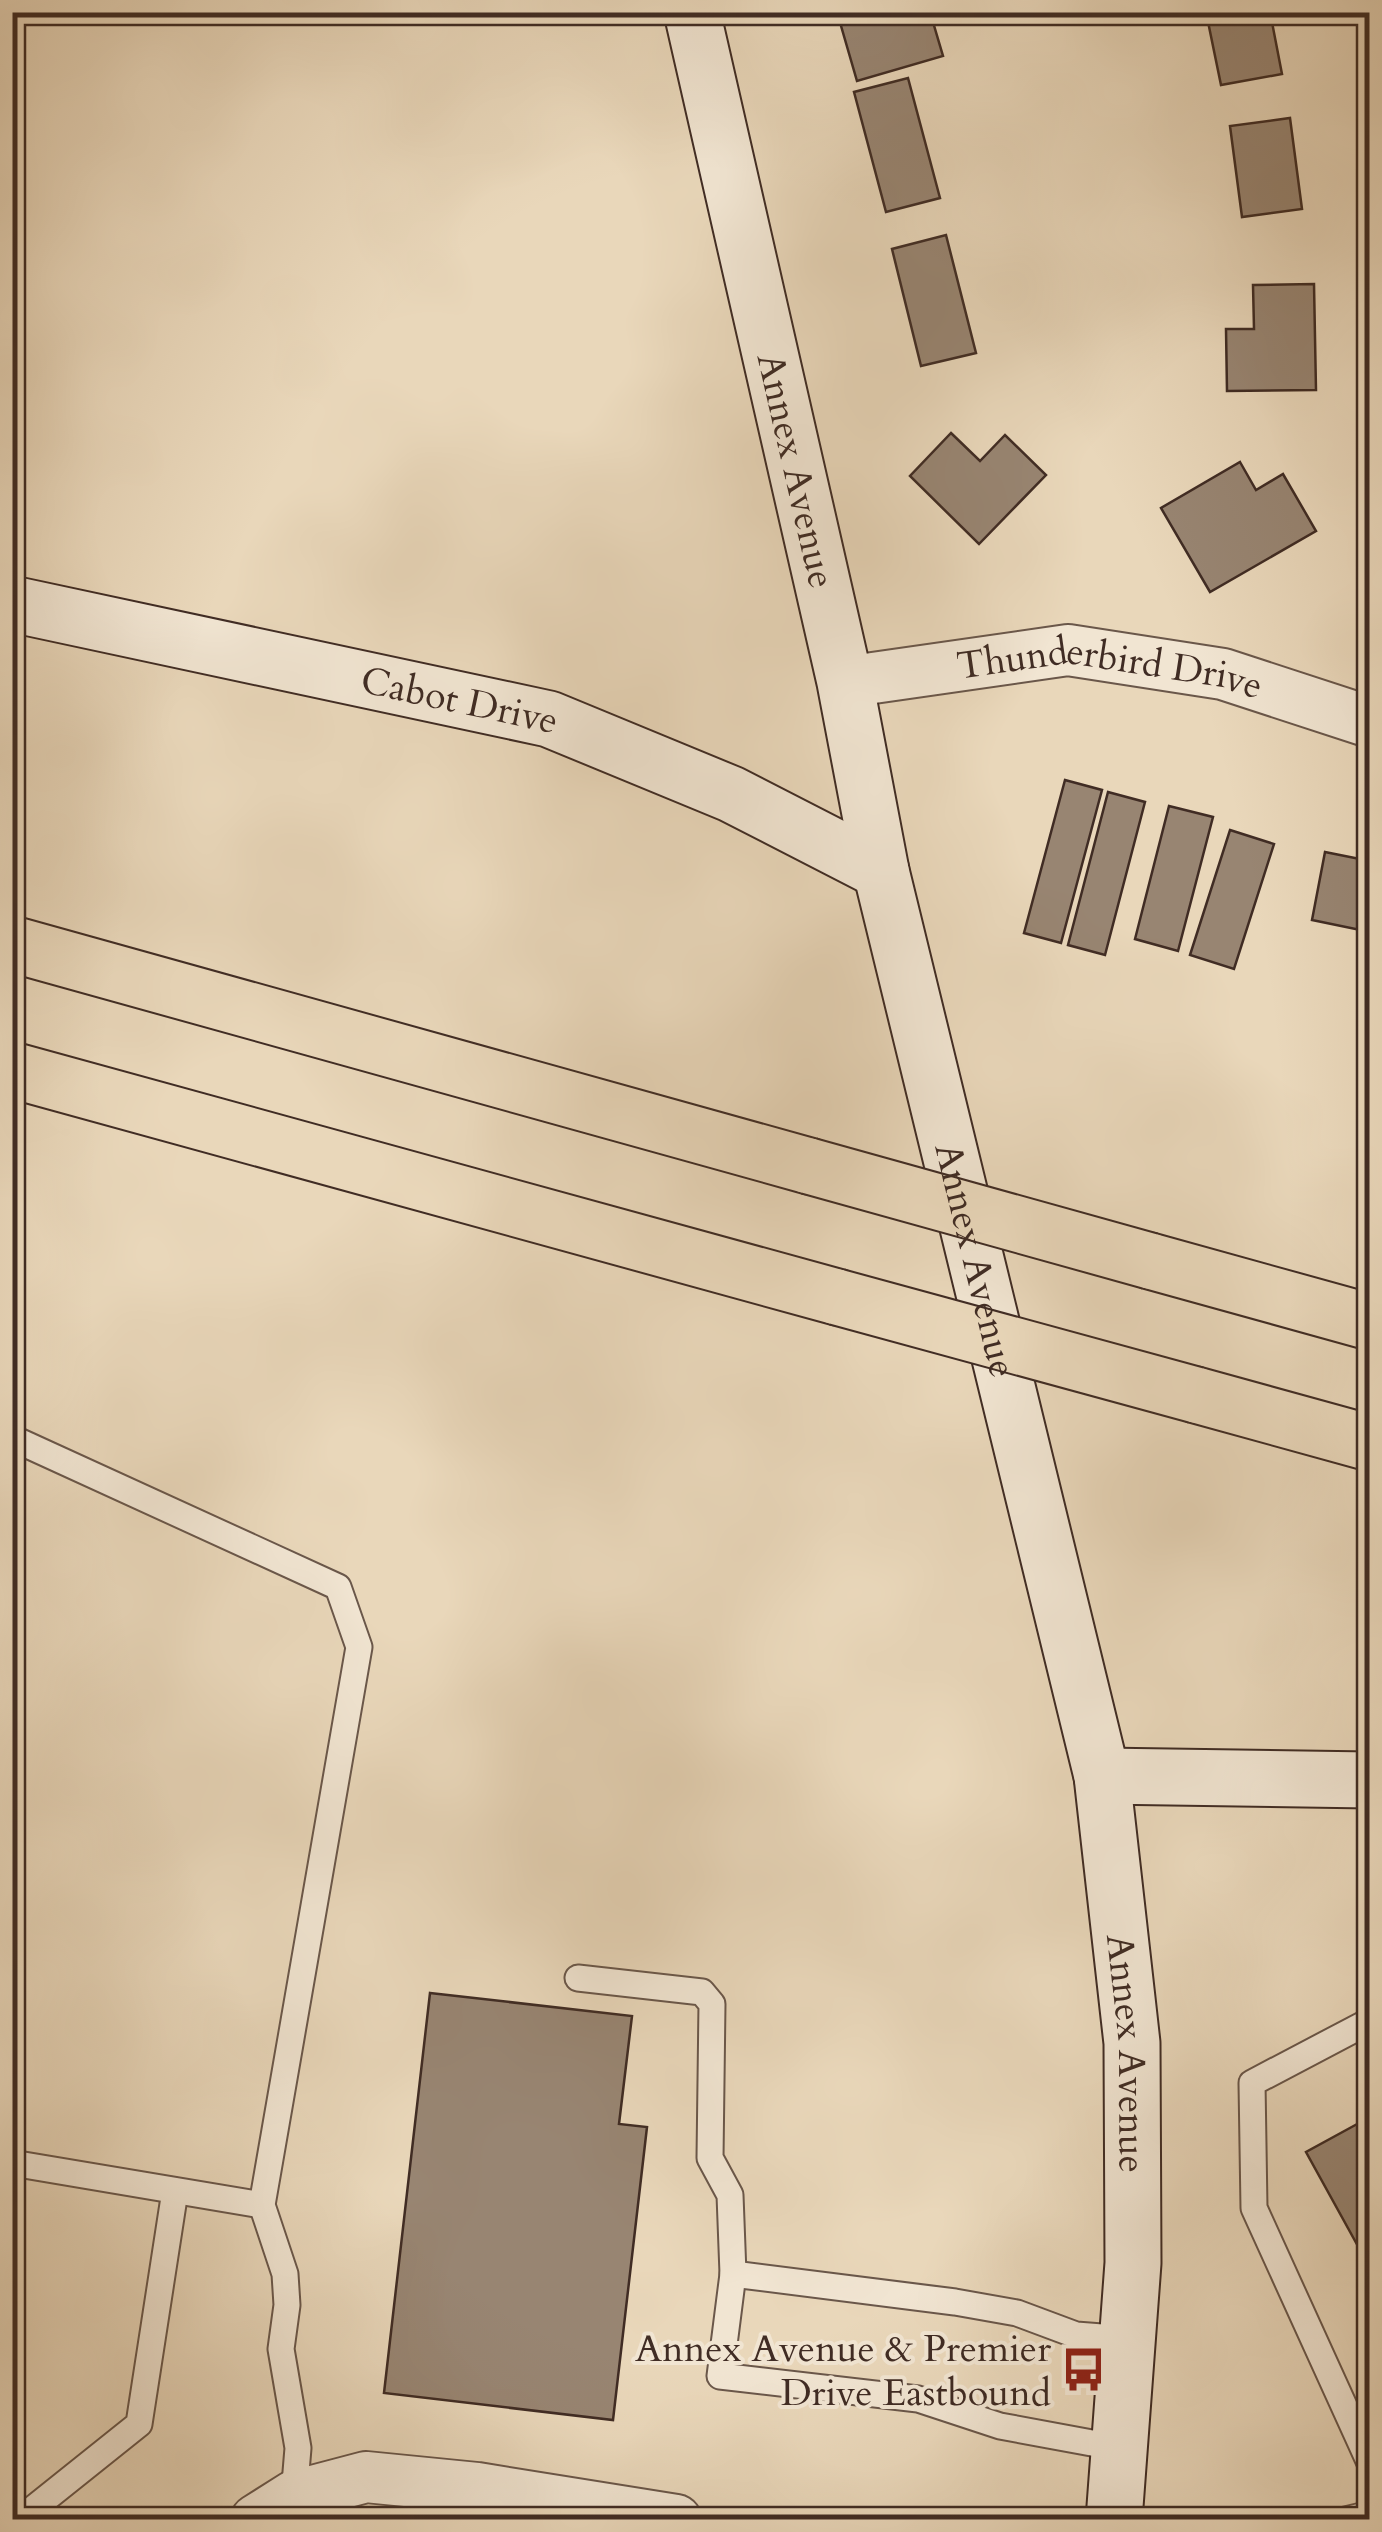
<svg xmlns="http://www.w3.org/2000/svg" width="1382" height="2532" viewBox="0 0 1382 2532" font-family="Cardo,serif">
<style>
.building{fill:#988572;stroke:#402c24;stroke-width:2.5}
.lines{fill:none;stroke-linecap:round;stroke-linejoin:round}
.lane-casing{stroke:#6a574a;stroke-width:29}
.street-casing{stroke:#6a574a;stroke-width:54}
.secondary-casing{stroke:#402c24;stroke-width:59}
.highway-casing{stroke:#402c24;stroke-width:59}
.lane{stroke:#f1e5d2;stroke-width:25}
.street{stroke:#f1e5d2;stroke-width:50}
.secondary{stroke:#f1e5d2;stroke-width:55}
.highway{stroke:#e9d7ba;stroke-width:55}
.highway-bridge-casing{stroke:#402c24;stroke-width:59;stroke-linecap:butt}
.highway-bridge{stroke:#e9d7ba;stroke-width:55}
.labels{text-anchor:middle;stroke-width:8;stroke-linejoin:round;paint-order:stroke}
.street-label{font-size:38px;fill:#402c24;stroke:#f1e5d2}
.poi-label{font-size:38px;fill:#402c24;stroke:#f1e5d2;text-anchor:end}
</style>
<rect width="100%" height="100%" fill="#e9d7ba"/>
<filter id="stains"><feTurbulence type="fractalNoise" baseFrequency=".002" numOctaves="4"/><feColorMatrix values="0 0 0 0 .2 0 0 0 0 .09 0 0 0 0 .02 0 0 0 .5 -.17"/></filter>
<radialGradient id="worn" r=".72"><stop offset=".6" stop-color="#630" stop-opacity="0"/><stop offset="1" stop-color="#630" stop-opacity=".3"/></radialGradient>
<g class="building">
<path d="M 837,12 L 930,12 L 943,56 L 857,81 Z"/>
<path d="M 1206,12 L 1270,12 L 1282,74 L 1221,85 Z"/>
<path d="M 908,78 L 940,198 L 886,212 L 854,92 Z"/>
<path d="M 1290,118 L 1302,209 L 1242,217 L 1230,126 Z"/>
<path d="M 946,235 L 976,353 L 921,366 L 892,249 Z"/>
<path d="M 1314,284 L 1316,390 L 1227,391 L 1226,329 L 1254,329 L 1253,285 Z"/>
<path d="M 951,433 L 980,461 L 1005,435 L 1046,475 L 979,544 L 910,476 Z"/>
<path d="M 1240,462 L 1256,490 L 1283,474 L 1316,531 L 1210,592 L 1161,508 Z"/>
<path d="M 1065,780 L 1102,790 L 1061,943 L 1024,933 Z"/>
<path d="M 1108,792 L 1145,802 L 1105,955 L 1068,945 Z"/>
<path d="M 1169,806 L 1213,817 L 1178,951 L 1135,939 Z"/>
<path d="M 1230,830 L 1274,844 L 1234,969 L 1190,955 Z"/>
<path d="M 1325,852 L 1370,861 L 1370,932 L 1312,920 Z"/>
<path d="M 430,1993 L 632,2016 L 619,2124 L 647,2127 L 613,2420 L 384,2393 Z"/>
<path d="M 1370,2117 L 1370,2268 L 1306,2152 Z"/>
</g>
<g class="lines">
<defs>
<g id="lane">
<path d="M 12,1438 L 338,1587 L 359,1647 L 262,2205 L 285,2274 L 287,2305 L 281,2349 L 298,2448 L 294,2496"/>
<path d="M 578,1978 L 702,1992 L 712,2004 L 710,2158 L 730,2195 L 733,2274 L 720,2376 L 918,2399 L 1000,2426 L 1119,2448"/>
<path d="M 1370,2021 L 1252,2083 L 1254,2208 L 1370,2463"/>
<path d="M 12,2163 L 262,2205"/>
<path d="M 733,2274 L 955,2302 L 1017,2313 L 1076,2335 L 1128,2339"/>
<path d="M 19,2520 L 139,2424 L 175,2191"/>
<path d="M 1345,2520 L 1370,2514"/>
</g>
<g id="street">
<path id="s1" d="M 845,682 L 1068,650 L 1223,674 L 1370,722"/>
<path d="M 256,2520 L 294,2496 L 366,2477 L 477,2488 L 676,2520"/>
</g>
<g id="secondary">
<path id="s2" d="M 692,12 L 845,682 L 881,871 L 1102,1776 L 1132,2043 L 1133,2263 L 1114,2520"/>
<path id="s3" d="M 12,604 L 549,719 L 731,794 L 881,871"/>
<path d="M 1102,1776 L 1370,1780"/>
</g>
<g id="highway">
<path d="M 12,944 L 809,1166"/>
<path d="M 12,1070 L 837,1297"/>
<path d="M 1150,1261 L 1370,1322"/>
<path d="M 1196,1395 L 1370,1443"/>
</g>
</defs>
<use href="#lane" class="lane-casing"/>
<use href="#street" class="street-casing"/>
<use href="#secondary" class="secondary-casing"/>
<use href="#highway" class="highway-casing"/>
<use href="#lane" class="lane"/>
<use href="#street" class="street"/>
<use href="#secondary" class="secondary"/>
<use href="#highway" class="highway"/>
<defs>
<g id="highway-bridge">
<path d="M 809,1166 L 1150,1261"/>
<path d="M 837,1297 L 1196,1395"/>
</g>
</defs>
<use href="#highway-bridge" class="highway-bridge-casing"/>
<use href="#highway-bridge" class="highway-bridge"/>
</g>
<defs>
<symbol id="bus-bare" viewBox="-9 -9 18 18"><path d="M-5-6H5V4H4V6H2V4H-2V6H-4V4H-5ZM-3.5-4V0h7V-4ZM-3.5 1.2v1.5H-2V1.2ZM2 1.2v1.5H3.5V1.2Z" fill="#8f2418" stroke="#f1e5d2" stroke-width="2.5" paint-order="stroke"/></symbol>
</defs>
<g fill-rule="evenodd">
<use href="#bus-bare" x="1052" y="2338" width="63" height="63"/>
</g>
<g class="labels">
<g class="street-label">
<text dy="13" stroke="none"><textPath href="#s2" startOffset="470">Annex Avenue</textPath></text>
<text dy="13" stroke="none"><textPath href="#s1" startOffset="268">Thunderbird Drive</textPath></text>
<text dy="13" stroke="none"><textPath href="#s3" startOffset="458">Cabot Drive</textPath></text>
<text dy="13" stroke="none"><textPath href="#s2" startOffset="1280">Annex Avenue</textPath></text>
<text dy="13" stroke="none"><textPath href="#s2" startOffset="2090">Annex Avenue</textPath></text>
</g>
<g class="poi-label">
<text x="1051" y="2361">Annex Avenue &amp; Premier<tspan x="1051" dy="44">Drive Eastbound</tspan></text>
</g>
</g>
<rect width="1382" height="2532" fill="none" stroke="#e9d7ba" stroke-width="50"/>
<rect x="15" y="15" width="1352" height="2502" fill="none" stroke="#402c24" stroke-width="5"/>
<rect x="25" y="25" width="1332" height="2482" fill="none" stroke="#402c24" stroke-width="2.5"/>
<rect width="100%" height="100%" filter="url(#stains)"/>
<rect width="100%" height="100%" fill="url(#worn)"/>
</svg>
